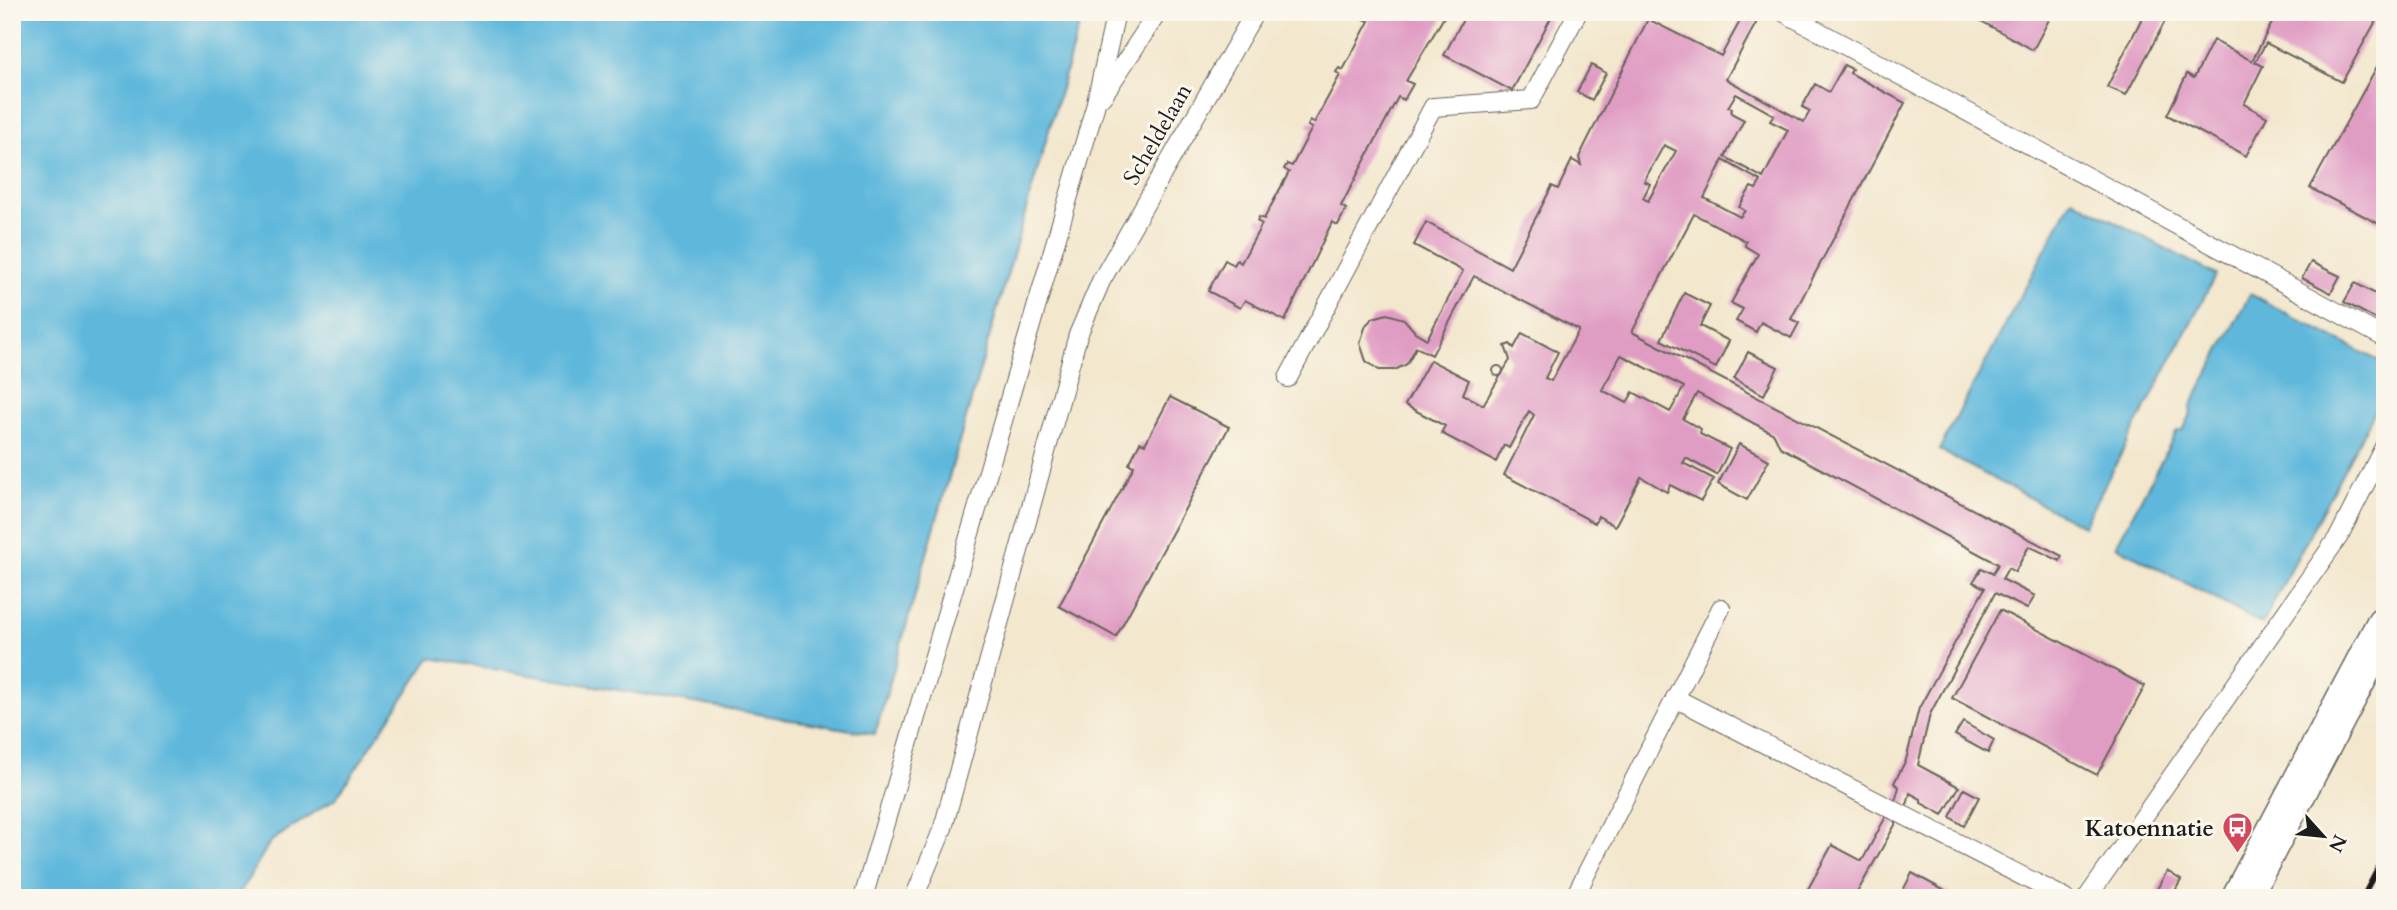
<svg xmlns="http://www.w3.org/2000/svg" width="2397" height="910" viewBox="0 0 2397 910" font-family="Cardo,serif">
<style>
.water{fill:#5eb8dc;stroke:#3d6a7c;stroke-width:2}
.building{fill:#e09dc4;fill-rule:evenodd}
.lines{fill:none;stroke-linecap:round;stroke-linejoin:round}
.service-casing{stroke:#67635a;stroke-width:20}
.primary-casing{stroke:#67635a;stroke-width:41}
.service{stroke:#fff;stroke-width:18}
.primary{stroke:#fff;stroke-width:38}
.rail{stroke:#1c1c1c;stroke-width:5}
.labels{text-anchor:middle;stroke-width:6;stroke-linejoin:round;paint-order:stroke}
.street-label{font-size:23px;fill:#1c1c1c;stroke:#fbf7ec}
.poi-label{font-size:23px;font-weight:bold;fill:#1c1c1c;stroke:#fbf7ec;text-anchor:end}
</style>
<rect width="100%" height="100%" fill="#fbf7ec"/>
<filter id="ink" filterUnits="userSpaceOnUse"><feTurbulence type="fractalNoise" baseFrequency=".0143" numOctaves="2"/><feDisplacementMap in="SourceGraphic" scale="14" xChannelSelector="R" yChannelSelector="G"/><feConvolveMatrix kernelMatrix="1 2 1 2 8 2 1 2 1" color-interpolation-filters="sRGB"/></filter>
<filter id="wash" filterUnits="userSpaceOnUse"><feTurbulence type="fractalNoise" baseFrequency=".00686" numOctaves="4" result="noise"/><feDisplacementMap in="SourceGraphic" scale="28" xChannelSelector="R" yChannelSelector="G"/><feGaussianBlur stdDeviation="1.57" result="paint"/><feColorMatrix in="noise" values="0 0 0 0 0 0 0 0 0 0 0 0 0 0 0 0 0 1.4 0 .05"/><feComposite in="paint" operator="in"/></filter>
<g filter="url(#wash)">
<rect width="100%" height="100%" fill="#f3e7cd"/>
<g class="water">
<path d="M 12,12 L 1083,12 L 875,734 L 430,658 L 336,798 L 270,842 L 237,898 L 12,898 Z"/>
<path d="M 2072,199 L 2216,275 L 2083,526 L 1939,450 Z"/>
<path d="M 2250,294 L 2385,364 L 2385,392 L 2262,624 L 2116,546 L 2177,431 L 2183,430 L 2191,414 L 2190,408 Z"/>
</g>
<g id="blocks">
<g class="building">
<path d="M 1373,12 L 1447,12 L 1406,81 L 1413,84 L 1404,100 L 1398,97 L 1341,206 L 1346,209 L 1338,225 L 1332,222 L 1285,321 L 1245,300 L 1240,308 L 1208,291 L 1225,260 L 1234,265 L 1237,260 L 1241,263 L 1262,224 L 1257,221 L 1259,217 L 1264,219 L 1289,172 L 1284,169 L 1287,164 L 1292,166 L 1312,128 L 1308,126 L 1310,121 L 1314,123 L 1340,75 L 1336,72 L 1339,68 L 1343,70 L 1369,21 L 1364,19 L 1367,14 L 1371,16 Z"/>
<path d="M 1467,12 L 1554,12 L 1512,91 L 1444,55 Z"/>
<path d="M 1745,12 L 1762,12 L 1726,79 L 1804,122 L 1810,111 L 1802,107 L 1815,84 L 1829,92 L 1844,65 L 1852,69 L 1850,73 L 1905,103 L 1791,319 L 1799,323 L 1791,338 L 1761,322 L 1756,332 L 1736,321 L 1743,309 L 1731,303 L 1758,254 L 1745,246 L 1746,241 L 1694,214 L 1632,332 L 2062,556 L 2060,561 L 2029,546 L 2015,572 L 2008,568 L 2002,579 L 2035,596 L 2027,609 L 1995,593 L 1930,714 L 1918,765 L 1959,787 L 1943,815 L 1921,803 L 1921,799 L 1910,793 L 1908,802 L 1854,898 L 1803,898 L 1832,845 L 1862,861 L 1896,798 L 1899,787 L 1894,783 L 1906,760 L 1919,708 L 1985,588 L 1973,582 L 1982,568 L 1993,574 L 1998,564 L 1780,447 L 1774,434 L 1697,393 L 1683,419 L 1701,429 L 1700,434 L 1730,449 L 1717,475 L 1686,458 L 1683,463 L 1714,479 L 1701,501 L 1670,485 L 1667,492 L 1641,477 L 1615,526 L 1598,516 L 1595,523 L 1504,475 L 1534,415 L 1529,411 L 1509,448 L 1504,445 L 1496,462 L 1441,433 L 1445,426 L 1405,405 L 1430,360 L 1469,380 L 1463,394 L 1483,405 L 1510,360 L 1505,346 L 1510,344 L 1514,348 L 1522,333 L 1558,352 L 1545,378 L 1551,381 L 1579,330 L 1474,276 L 1432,355 L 1416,347 L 1407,364 L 1395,370 L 1379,370 L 1366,361 L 1360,343 L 1366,325 L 1373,318 L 1387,314 L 1404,319 L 1415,332 L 1427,339 L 1463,271 L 1414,245 L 1426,222 L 1510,268 L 1552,186 L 1558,189 L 1572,160 L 1581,165 L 1579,157 L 1648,19 L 1721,56 ZM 1736,94 L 1774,115 L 1770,121 L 1788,130 L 1763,178 L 1725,157 L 1744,120 L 1731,113 L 1732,108 L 1728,107 ZM 1664,145 L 1676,151 L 1648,201 L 1643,198 L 1650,184 L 1644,181 ZM 1723,160 L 1761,181 L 1756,189 L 1751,187 L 1739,207 L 1745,211 L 1740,217 L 1704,198 ZM 1621,355 L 1684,387 L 1670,412 L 1633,392 L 1627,403 L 1602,390 Z"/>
<path d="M 1965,12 L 2053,12 L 2033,50 Z"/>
<path d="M 2145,12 L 2170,12 L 2126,95 L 2107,87 Z"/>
<path d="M 2251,12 L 2381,12 L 2342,82 L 2266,43 L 2255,62 L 2263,66 L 2244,104 L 2267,117 L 2246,156 L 2167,115 L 2187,74 L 2194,78 L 2213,40 L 2252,61 L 2272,23 Z"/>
<path d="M 2385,52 L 2385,227 L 2310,188 Z"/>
<path d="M 1591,65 L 1606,73 L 1592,100 L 1577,92 Z"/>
<path d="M 2311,262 L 2340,276 L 2331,293 L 2302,278 Z"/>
<path d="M 2355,283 L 2385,299 L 2385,324 L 2344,302 Z"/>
<path d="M 1684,293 L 1710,306 L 1700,326 L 1729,341 L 1716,368 L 1661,340 Z"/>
<path d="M 1748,352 L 1778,367 L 1764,395 L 1734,379 Z"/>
<circle cx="1498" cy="371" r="5"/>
<path d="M 1170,397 L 1229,427 L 1116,637 L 1059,606 L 1134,466 L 1129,464 L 1140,442 L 1145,444 Z"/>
<path d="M 1739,444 L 1769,460 L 1747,500 L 1718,484 Z"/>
<path d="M 2000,610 L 2145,686 L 2097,775 L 1952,698 Z"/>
<path d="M 1963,722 L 1994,740 L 1988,753 L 1955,735 Z"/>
<path d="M 1964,789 L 1979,797 L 1964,826 L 1950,817 Z"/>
<path d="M 2167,871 L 2181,880 L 2171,898 L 2156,891 Z"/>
<path d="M 1912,873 L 1958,898 L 1899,898 Z"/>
</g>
</g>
</g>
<g filter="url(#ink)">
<use href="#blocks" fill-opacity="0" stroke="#67635a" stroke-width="2"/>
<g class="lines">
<defs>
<g id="service">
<path d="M 1783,12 L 2385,338"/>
<path d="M 1102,97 L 1158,12"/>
<path d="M 1288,378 L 1433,107 L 1531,100 L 1578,12"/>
<path d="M 1675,698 L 2065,898"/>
<path d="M 863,898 L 1095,107 L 1116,12"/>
<path d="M 914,898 L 943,828 L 1078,335 L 1101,281 L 1255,12"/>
<path d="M 1574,898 L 1721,608"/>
<path d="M 2087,898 L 2339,536 L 2385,445"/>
</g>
<path id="primary" d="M 2241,898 L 2385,625"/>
</defs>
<use href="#service" class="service-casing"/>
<use href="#primary" class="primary-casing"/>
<use href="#service" class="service"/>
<use href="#primary" class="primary"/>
<path class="rail" d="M 2362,898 L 2385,855"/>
</g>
</g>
<defs>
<symbol id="bus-pin" viewBox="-11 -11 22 30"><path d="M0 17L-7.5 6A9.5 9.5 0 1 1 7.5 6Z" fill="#d1495b" stroke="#fbf7ec"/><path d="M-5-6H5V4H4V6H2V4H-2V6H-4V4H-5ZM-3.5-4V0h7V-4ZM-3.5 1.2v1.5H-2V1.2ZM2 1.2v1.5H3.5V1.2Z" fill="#fff"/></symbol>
</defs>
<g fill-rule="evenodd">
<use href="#bus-pin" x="2220" y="810" width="35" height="47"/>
</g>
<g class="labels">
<g class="street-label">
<text transform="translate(1157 134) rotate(-60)" y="8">Scheldelaan</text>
</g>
<g class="poi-label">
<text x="2214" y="836">Katoennatie</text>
</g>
</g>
<rect width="2397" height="910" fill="none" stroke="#fbf7ec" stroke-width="42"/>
<g transform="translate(2323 836) rotate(117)" stroke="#fbf7ec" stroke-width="5" paint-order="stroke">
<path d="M0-5L12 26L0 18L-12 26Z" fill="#1c1c1c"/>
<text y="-10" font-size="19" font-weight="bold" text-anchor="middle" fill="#1c1c1c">N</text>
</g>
</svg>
